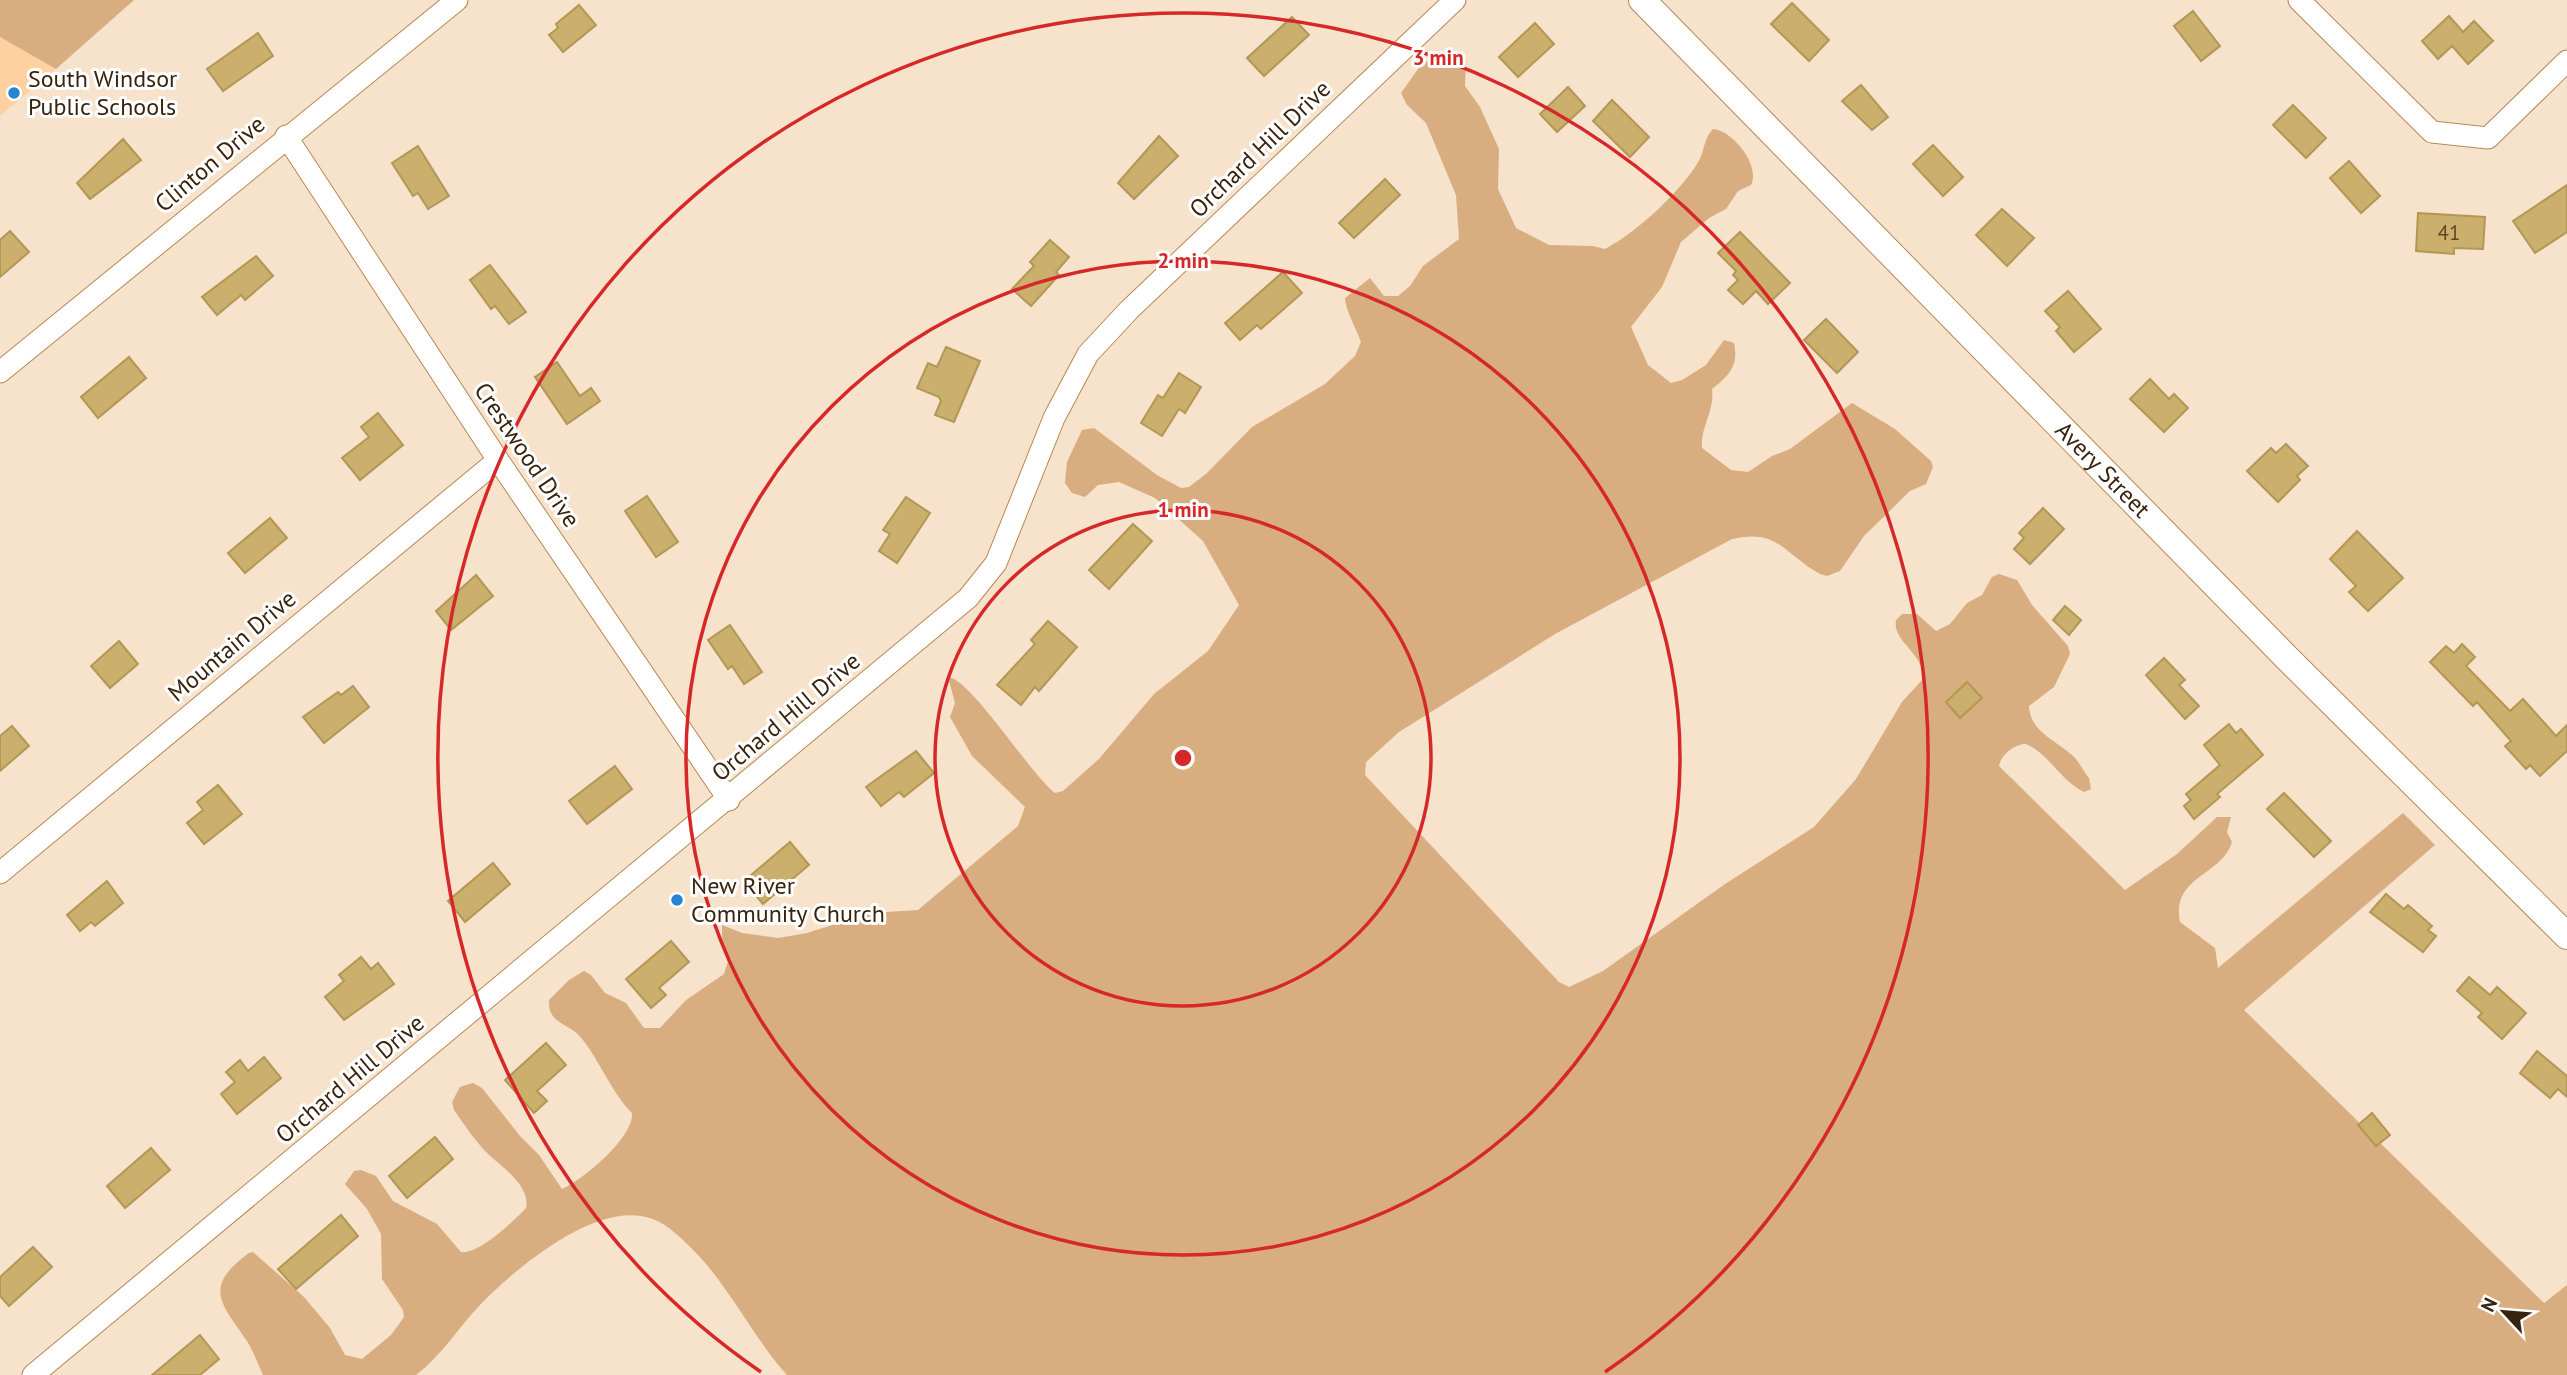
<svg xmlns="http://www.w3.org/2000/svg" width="2567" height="1375" viewBox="0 0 2567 1375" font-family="'PT Sans',sans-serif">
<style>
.built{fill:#ffd1a0}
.green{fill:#d8ad80}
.building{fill:#cbaf6c;stroke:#b29755;stroke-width:2}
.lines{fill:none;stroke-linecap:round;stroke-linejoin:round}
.minor-casing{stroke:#b88853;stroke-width:23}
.major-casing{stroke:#b88853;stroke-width:28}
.minor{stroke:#fff;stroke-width:21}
.major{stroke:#fff;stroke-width:26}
.ring{fill:none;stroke:#d62828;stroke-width:3.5}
.poi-dot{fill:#2684d1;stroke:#fff;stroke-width:2.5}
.labels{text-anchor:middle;stroke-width:6;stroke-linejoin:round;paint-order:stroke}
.number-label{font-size:21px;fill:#5d4726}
.poi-label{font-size:24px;fill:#38240e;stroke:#fff;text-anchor:start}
.street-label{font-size:24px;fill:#38240e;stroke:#fff}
.centre{fill:#d62828;stroke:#fff;stroke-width:3.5}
.ring-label{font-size:21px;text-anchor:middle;font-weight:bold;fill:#d62828;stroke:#fff;stroke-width:6;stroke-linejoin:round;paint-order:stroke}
</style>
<rect width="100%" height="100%" fill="#f7e2cc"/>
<path class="built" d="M 0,37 L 56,69 L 0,116 Z"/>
<g class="green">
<path d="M 0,0 L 134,0 L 56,69 L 0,37 Z"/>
<path d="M 1454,52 L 1466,60 L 1465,86 L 1480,107 L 1499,149 L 1498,189 L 1516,228 L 1549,245 L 1593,246 L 1605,249 C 1637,232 1678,194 1697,164 C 1705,152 1703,139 1713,129 C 1732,130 1761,165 1751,185 L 1738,191 L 1726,209 L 1709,218 L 1681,242 L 1662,287 L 1631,327 L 1648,365 L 1671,383 L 1682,380 L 1706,365 L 1724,340 L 1734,343 C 1739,366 1729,375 1712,389 C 1715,411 1700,427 1702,448 L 1731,470 L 1748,472 L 1772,456 L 1790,449 L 1852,403 L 1895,429 L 1931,461 L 1933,467 L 1926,484 L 1910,491 L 1864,536 L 1840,571 L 1827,576 L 1820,574 C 1784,554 1778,528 1732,539 L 1555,634 L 1399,732 L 1366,762 L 1365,775 L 1559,982 L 1569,987 L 1603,971 L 1725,884 L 1814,827 L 1856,779 L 1902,702 L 1922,680 C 1926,653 1892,643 1896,620 L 1902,614 L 1917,614 L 1936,631 L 1950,624 L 1967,603 L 1982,595 L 1992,577 L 1999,574 L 2017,580 L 2032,605 L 2068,646 L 2070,654 L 2054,687 L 2029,706 C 2030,732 2056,740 2073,756 C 2079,761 2083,771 2089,778 L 2091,789 L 2084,792 C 2061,781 2049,754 2026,744 C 2014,744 2001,755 1999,766 L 2125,890 L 2177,854 L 2217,817 L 2231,817 L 2227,832 L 2232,842 C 2222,876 2171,876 2180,922 L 2215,948 L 2218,968 L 2403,813 L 2435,845 L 2244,1010 L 2544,1303 L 2567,1285 L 2567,1375 L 787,1375 C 751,1335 727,1281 687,1244 C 678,1235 666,1224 653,1219 C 598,1198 516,1268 480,1305 C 458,1328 442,1355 416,1375 L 263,1375 C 258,1364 253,1351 247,1341 C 220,1302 203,1287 249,1253 L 253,1252 L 304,1297 L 330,1328 L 345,1355 L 362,1359 L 391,1335 L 404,1317 L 403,1310 L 382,1279 L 381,1234 L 367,1209 L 345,1184 L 354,1171 L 361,1170 L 376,1176 L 393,1201 L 437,1224 L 461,1252 C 478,1255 514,1221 526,1208 C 531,1185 499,1165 485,1151 C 474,1139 463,1123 454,1110 L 452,1102 L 460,1087 L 473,1083 L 482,1088 L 520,1136 L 539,1155 L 562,1189 C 584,1179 634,1137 632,1113 C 610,1092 593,1045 574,1031 C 561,1022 548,1020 549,1000 L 569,980 L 584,971 L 591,975 L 605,993 L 626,1003 L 644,1028 L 660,1028 L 686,1000 L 724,974 L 729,958 L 722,940 L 722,925 L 742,933 L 778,938 L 807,933 L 871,913 L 918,910 L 1018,826 L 1025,807 L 972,756 L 950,717 L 955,703 L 948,677 C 970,678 1031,775 1055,793 L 1063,791 L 1099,759 L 1154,694 L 1208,651 L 1239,605 L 1203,541 L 1155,498 L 1119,482 L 1098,485 L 1085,497 L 1072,493 L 1065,483 L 1067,462 L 1082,430 L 1094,428 L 1157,475 L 1181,488 L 1189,487 L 1207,473 L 1252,427 L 1325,384 L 1355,356 L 1361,342 C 1357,330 1345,309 1345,298 L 1370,278 L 1384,296 L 1398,296 L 1410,286 L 1423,266 L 1459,239 L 1456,195 L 1426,123 L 1407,105 L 1401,93 L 1423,62 L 1439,60 Z"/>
</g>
<g class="building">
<path d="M 1792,3 L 1829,40 L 1809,61 L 1771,24 Z"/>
<path d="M 579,5 L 596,25 L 563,52 L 549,35 L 558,28 L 556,24 Z"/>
<path d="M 2193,11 L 2220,46 L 2201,61 L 2174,26 Z"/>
<path d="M 2449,16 L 2463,32 L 2474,21 L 2493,41 L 2468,64 L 2452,46 L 2438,59 L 2422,41 Z"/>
<path d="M 1292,17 L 1309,35 L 1264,76 L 1247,58 Z"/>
<path d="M 1535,23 L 1554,44 L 1518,77 L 1499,57 Z"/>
<path d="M 258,33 L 273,56 L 223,91 L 207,69 Z"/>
<path d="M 1861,85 L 1888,117 L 1872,130 L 1842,101 Z"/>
<path d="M 1568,87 L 1585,106 L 1557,132 L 1540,114 Z"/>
<path d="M 1612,100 L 1649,137 L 1630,157 L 1593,121 Z"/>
<path d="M 2293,105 L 2326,138 L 2306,158 L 2273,125 Z"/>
<path d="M 1159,136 L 1178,156 L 1134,199 L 1118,183 Z"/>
<path d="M 123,139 L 141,160 L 90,199 L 77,183 Z"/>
<path d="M 1933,145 L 1963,177 L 1943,196 L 1913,164 Z"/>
<path d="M 418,146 L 449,196 L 428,209 L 418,193 L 413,196 L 392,163 Z"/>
<path d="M 2349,161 L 2380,196 L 2361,213 L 2330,178 Z"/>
<path d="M 1385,179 L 1400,195 L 1354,238 L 1339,223 Z"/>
<path d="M 2567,185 L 2567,232 L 2535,253 L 2513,221 Z"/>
<path d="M 2002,209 L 2034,238 L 2007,266 L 1976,235 Z"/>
<path d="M 2418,213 L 2485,217 L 2483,249 L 2454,248 L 2454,254 L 2416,251 Z"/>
<path d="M 10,231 L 29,252 L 0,277 L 0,240 Z"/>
<path d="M 1740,232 L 1790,283 L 1768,304 L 1756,291 L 1743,304 L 1728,290 L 1738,280 L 1733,275 L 1736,271 L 1718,253 Z"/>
<path d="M 1050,240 L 1069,257 L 1056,272 L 1059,275 L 1031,306 L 1012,289 L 1034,266 L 1030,262 Z"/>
<path d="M 256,256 L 273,276 L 245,300 L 241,295 L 217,315 L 202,297 Z"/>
<path d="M 490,265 L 526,312 L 509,324 L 495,306 L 491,309 L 470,280 Z"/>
<path d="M 1283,272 L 1302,293 L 1261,329 L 1257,325 L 1240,340 L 1225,323 Z"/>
<path d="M 2068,291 L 2101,329 L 2074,352 L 2056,331 L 2060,327 L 2045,311 Z"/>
<path d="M 1826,319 L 1858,352 L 1837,373 L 1804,340 Z"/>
<path d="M 946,347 L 980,361 L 954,422 L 935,415 L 941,401 L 939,397 L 917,388 L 928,363 L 937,367 Z"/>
<path d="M 129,357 L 146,378 L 98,418 L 81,397 Z"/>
<path d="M 557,362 L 580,396 L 591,388 L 600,401 L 567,424 L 535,377 Z"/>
<path d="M 1179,373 L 1201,387 L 1185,413 L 1179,409 L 1162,436 L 1141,423 L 1158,395 L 1163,398 Z"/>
<path d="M 2150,379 L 2169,399 L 2174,394 L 2188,408 L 2164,432 L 2130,399 Z"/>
<path d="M 378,413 L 403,445 L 360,480 L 342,458 L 369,437 L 361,427 Z"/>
<path d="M 2286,444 L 2308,466 L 2297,476 L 2300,480 L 2278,502 L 2247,471 L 2271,448 L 2276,453 Z"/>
<path d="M 647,496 L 678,542 L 656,557 L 625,511 Z"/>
<path d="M 906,497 L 930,513 L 897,563 L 879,551 L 890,534 L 883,530 Z"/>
<path d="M 2043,508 L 2064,529 L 2030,564 L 2014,549 L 2024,538 L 2019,533 Z"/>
<path d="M 270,518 L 287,538 L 245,573 L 228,553 Z"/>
<path d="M 1133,524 L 1152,541 L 1109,589 L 1089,570 Z"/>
<path d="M 2357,531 L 2403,578 L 2368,611 L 2349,592 L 2356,586 L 2330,559 Z"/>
<path d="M 476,575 L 493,596 L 451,630 L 436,611 Z"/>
<path d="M 2065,606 L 2081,620 L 2069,635 L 2053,620 Z"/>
<path d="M 1048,621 L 1077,647 L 1039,691 L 1035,687 L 1021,705 L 997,685 L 1035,644 L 1031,640 Z"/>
<path d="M 730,625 L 762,672 L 744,684 L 732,666 L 728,669 L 708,640 Z"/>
<path d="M 119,641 L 138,664 L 110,688 L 91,666 Z"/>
<path d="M 2462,644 L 2475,657 L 2466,666 L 2510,711 L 2523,699 L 2556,736 L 2567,725 L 2567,751 L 2540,776 L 2530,765 L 2526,769 L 2505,746 L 2511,741 L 2477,702 L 2473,706 L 2430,662 L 2446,646 L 2454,653 Z"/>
<path d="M 2164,658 L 2185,680 L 2179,685 L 2199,706 L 2185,719 L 2146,675 Z"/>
<path d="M 1967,682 L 1982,698 L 1960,718 L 1946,702 Z"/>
<path d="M 353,686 L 369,707 L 324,743 L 303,717 L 338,692 L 341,695 Z"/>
<path d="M 2229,724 L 2236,733 L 2241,729 L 2263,755 L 2217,794 L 2220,797 L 2194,819 L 2184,806 L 2191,800 L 2186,794 L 2220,765 L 2204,745 Z"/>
<path d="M 12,726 L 29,746 L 0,771 L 0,736 Z"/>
<path d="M 916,751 L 934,773 L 904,797 L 899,792 L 881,806 L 866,787 Z"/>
<path d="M 615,766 L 632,789 L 587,824 L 569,801 Z"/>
<path d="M 218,785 L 242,814 L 204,844 L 187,823 L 203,810 L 197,802 Z"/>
<path d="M 2284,793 L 2331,841 L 2314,857 L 2267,809 Z"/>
<path d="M 790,842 L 809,865 L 763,904 L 744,881 Z"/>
<path d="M 493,863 L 510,884 L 465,922 L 448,901 Z"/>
<path d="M 107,881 L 123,903 L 95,926 L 91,922 L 80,931 L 67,915 Z"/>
<path d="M 2386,894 L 2404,909 L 2408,905 L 2432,926 L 2428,930 L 2436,936 L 2423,952 L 2370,912 Z"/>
<path d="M 671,941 L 689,962 L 659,988 L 666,995 L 651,1008 L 626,979 Z"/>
<path d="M 361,957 L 371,969 L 378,963 L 394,984 L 344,1020 L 325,997 L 344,981 L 339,975 Z"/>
<path d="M 2469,977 L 2490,995 L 2497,987 L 2526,1013 L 2502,1039 L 2478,1017 L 2482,1013 L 2457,991 Z"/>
<path d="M 546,1043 L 566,1065 L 537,1091 L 547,1101 L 534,1113 L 505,1080 Z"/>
<path d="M 2537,1051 L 2567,1076 L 2567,1097 L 2558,1089 L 2550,1098 L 2520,1073 Z"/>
<path d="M 264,1057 L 281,1078 L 237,1114 L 221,1094 L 235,1082 L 226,1072 L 240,1060 L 248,1071 Z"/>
<path d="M 2372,1113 L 2390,1135 L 2376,1146 L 2358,1125 Z"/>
<path d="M 435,1137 L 453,1159 L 407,1198 L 389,1176 Z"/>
<path d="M 151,1148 L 170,1170 L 125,1208 L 107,1186 Z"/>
<path d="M 341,1215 L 358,1236 L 296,1289 L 278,1269 Z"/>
<path d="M 33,1247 L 52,1267 L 9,1306 L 0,1296 L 0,1277 Z"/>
<path d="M 200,1335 L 219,1359 L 200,1375 L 152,1375 Z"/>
</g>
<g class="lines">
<defs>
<g id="minor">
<path d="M 2299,0 L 2432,132 L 2488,138 L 2567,61"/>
<path d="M 286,136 L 498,460 L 729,800"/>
<path d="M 0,372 L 457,0"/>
<path d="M 0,873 L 498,460"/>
<path d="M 33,1375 L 968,598 L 996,563 L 1054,418 L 1088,354 L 1129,310 L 1455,0"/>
</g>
<g id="major">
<path id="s1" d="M 1642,0 L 2287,658 L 2567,936"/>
</g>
</defs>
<use href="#minor" class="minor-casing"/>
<use href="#major" class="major-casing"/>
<use href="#minor" class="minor"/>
<use href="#major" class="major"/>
</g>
<g class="ring">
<circle cx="1183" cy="758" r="248"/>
<circle cx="1183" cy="758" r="497"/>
<path d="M761 1372A745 745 0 1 1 1605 1372"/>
</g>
<g class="poi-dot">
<circle cx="14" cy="93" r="7"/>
<circle cx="677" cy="900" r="7"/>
</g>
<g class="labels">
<g class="number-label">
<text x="2449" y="240">41</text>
</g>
<g class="poi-label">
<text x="28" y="87">South Windsor<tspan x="28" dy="28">Public Schools</tspan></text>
<text x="691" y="894">New River<tspan x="691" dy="28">Community Church</tspan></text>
</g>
<g class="street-label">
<text transform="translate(1260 149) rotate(-44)" y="8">Orchard Hill Drive</text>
<text transform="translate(210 164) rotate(-40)" y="8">Clinton Drive</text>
<text transform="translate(527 455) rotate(56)" y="8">Crestwood Drive</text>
<text dy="8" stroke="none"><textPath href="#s1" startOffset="658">Avery Street</textPath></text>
<text transform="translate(232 646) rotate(-40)" y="8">Mountain Drive</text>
<text transform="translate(786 717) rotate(-40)" y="8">Orchard Hill Drive</text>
<text transform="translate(350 1079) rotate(-40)" y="8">Orchard Hill Drive</text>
</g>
</g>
<circle cx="1183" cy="758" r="10" class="centre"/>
<g class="ring-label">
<text x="1438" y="65">3 min</text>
<text x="1183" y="268">2 min</text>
<text x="1183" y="517">1 min</text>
</g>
<g transform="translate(2504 1312) rotate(296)" stroke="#ffffff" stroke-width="5" paint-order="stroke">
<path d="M0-5L12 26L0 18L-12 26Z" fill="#38240e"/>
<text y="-10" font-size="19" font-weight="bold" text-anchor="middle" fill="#38240e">N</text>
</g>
</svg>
